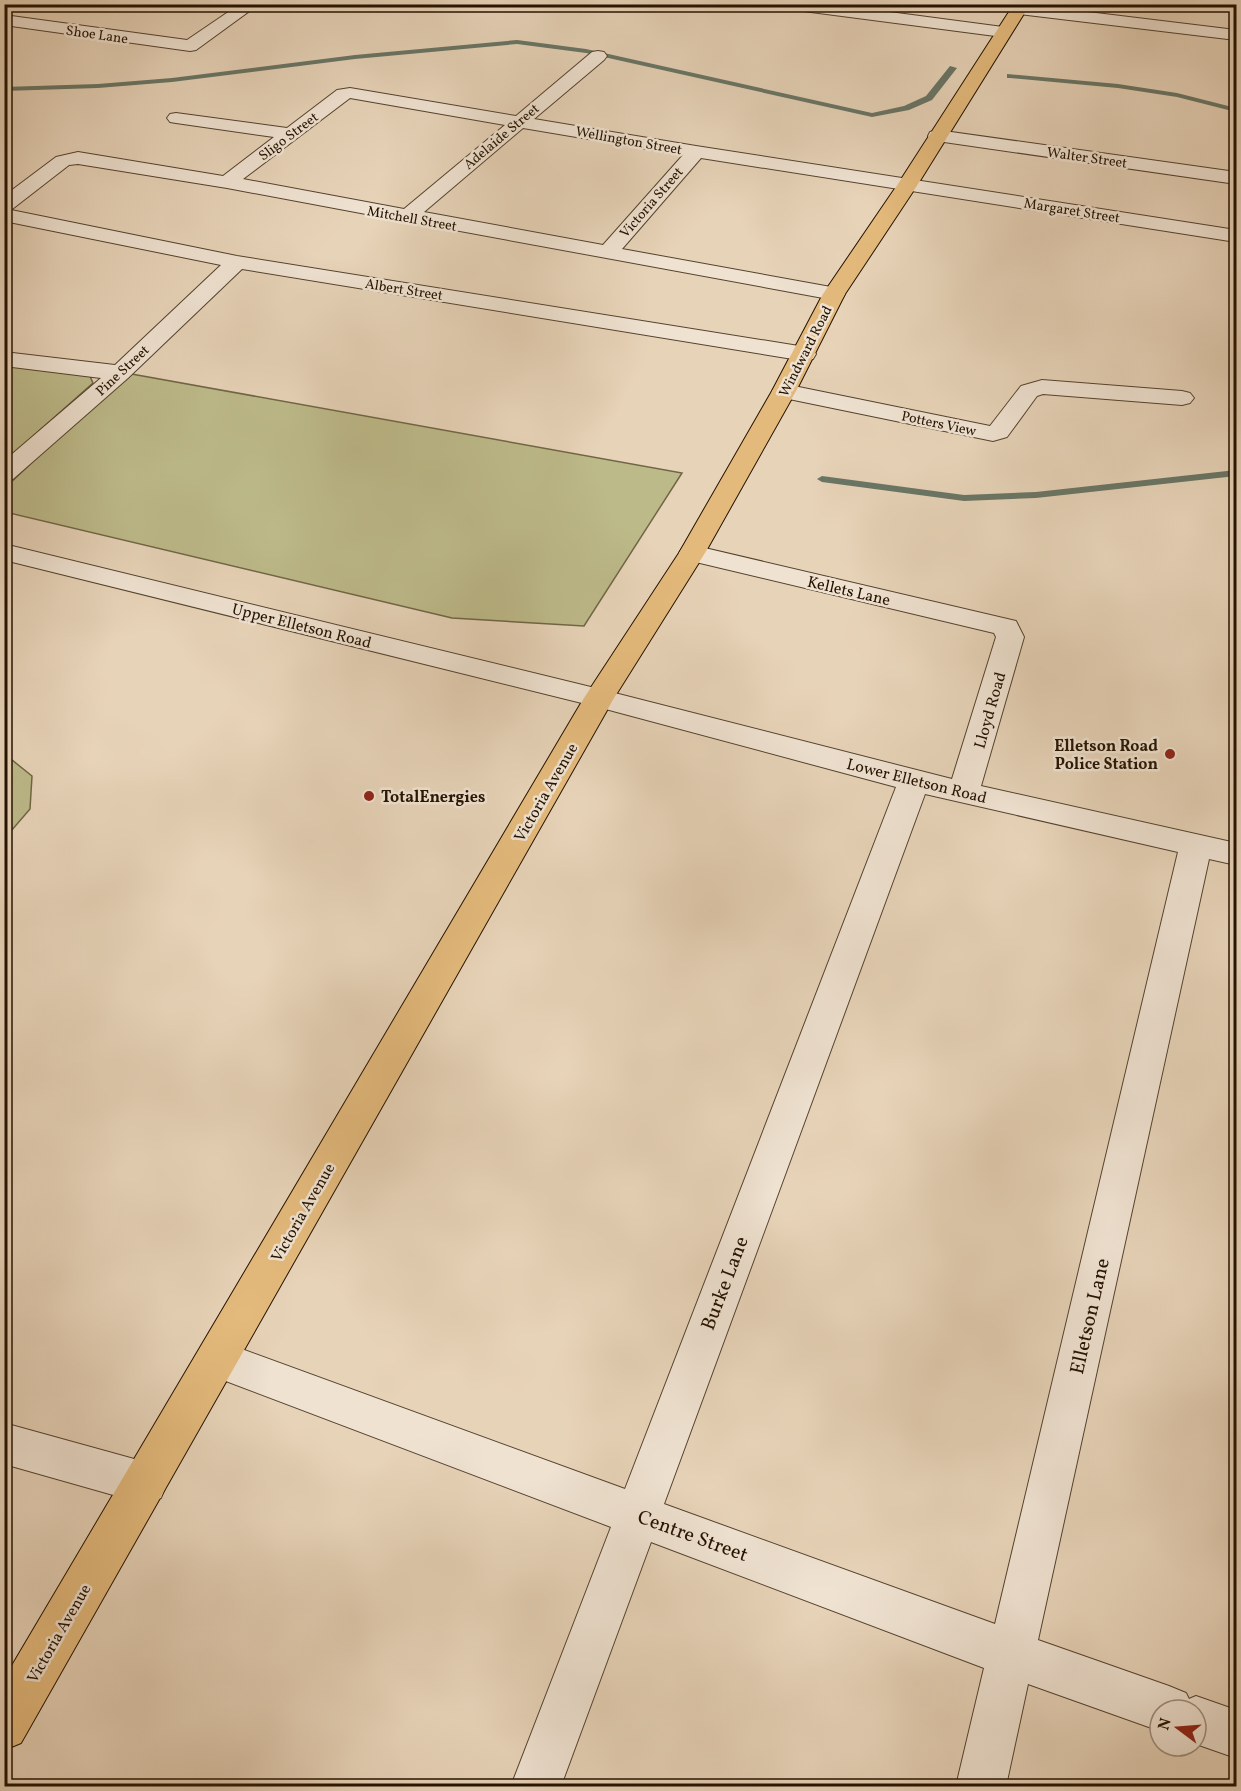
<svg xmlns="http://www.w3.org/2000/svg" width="1241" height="1791" viewBox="0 0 1241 1791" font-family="Vollkorn,serif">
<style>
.green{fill:#bdba8a;stroke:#706645;stroke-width:1.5}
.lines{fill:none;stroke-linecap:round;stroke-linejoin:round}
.stream{fill:#697666;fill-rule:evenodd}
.minor-casing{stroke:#55422e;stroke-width:2}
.major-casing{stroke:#241200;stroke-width:2}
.minor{fill:#efe2d1;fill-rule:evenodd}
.major{fill:#e4ba7c;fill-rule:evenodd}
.poi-dot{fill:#8f2418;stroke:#efe2d1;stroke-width:2}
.labels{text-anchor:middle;stroke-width:5;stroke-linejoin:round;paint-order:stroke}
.far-street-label{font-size:14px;fill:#241200;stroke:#efe2d1}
.street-label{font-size:16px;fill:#241200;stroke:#efe2d1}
.poi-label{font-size:16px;font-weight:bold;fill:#241200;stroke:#efe2d1;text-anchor:end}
.near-street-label{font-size:20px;fill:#241200;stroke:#efe2d1}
</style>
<rect width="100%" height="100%" fill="#e7d3b8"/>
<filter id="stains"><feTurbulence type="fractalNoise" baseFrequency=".00333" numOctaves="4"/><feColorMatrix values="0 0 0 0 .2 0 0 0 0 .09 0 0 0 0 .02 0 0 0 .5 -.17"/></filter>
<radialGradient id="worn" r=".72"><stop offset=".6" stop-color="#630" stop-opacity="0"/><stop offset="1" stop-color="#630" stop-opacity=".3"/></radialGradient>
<g class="green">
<path d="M 4,362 L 89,374 L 93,383 L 5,461 Z"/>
<path d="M 126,373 L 682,473 L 584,626 L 452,618 L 5,512 L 5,488 Z"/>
<path d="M 5,758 L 12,760 L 32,776 L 30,809 L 5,838 Z"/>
</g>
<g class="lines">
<g class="stream">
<path d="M 517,40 L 586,49 L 872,113 L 904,106 L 926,96 L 950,66 L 957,68 L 932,100 L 909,110 L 872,117 L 586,53 L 517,44 L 355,59 L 172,82 L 98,88 L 4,91 L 4,87 L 98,84 L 172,78 L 355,55 Z"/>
<path d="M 1007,74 L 1118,84 L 1177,93 L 1236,108 L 1236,112 L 1177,97 L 1118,88 L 1010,78 L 1007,78 Z"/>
<path d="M 1236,470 L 1236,476 L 1036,498 L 964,501 L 822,482 L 817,479 L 822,476 L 964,495 L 1036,492 Z"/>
</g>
<defs>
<g id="minor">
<path d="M 240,4 L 259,4 L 196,50 L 190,51 L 4,25 L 4,15 L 187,40 Z"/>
<path d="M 780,4 L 829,4 L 1003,27 L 1011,32 L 1003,37 L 788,9 Z"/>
<path d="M 1022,4 L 1236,30 L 1236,40 L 1019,14 L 1011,9 L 1013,6 Z"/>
<path d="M 598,51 L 604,52 L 607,56 L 604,60 L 534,119 L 696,146 L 1236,230 L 1236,242 L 701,158 L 622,249 L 842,289 L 845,294 L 842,299 L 834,300 L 411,222 L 406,223 L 398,220 L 227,188 L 78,164 L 69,165 L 11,210 L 237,256 L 805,347 L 813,349 L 816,354 L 813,359 L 805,361 L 242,269 L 128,378 L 13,479 L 4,481 L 4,461 L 101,378 L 4,366 L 4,352 L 115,365 L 221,265 L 4,221 L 4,196 L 56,157 L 78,152 L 223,176 L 274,137 L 176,123 L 170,122 L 167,118 L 170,114 L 176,113 L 287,128 L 337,90 L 350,88 L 516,116 L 592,52 ZM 350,98 L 505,125 L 404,209 L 243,179 ZM 523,128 L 683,155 L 603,245 L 424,212 Z"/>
<path d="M 937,130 L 1236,172 L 1236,184 L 930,140 L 928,136 L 930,132 Z"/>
<path d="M 1042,380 L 1182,391 L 1190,393 L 1194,398 L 1190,403 L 1182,405 L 1043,394 L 1037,396 L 1007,437 L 993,441 L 784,398 L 776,396 L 772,391 L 776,386 L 784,384 L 990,426 L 1021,386 Z"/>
<path d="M 4,544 L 599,689 L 952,779 L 996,637 L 994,633 L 683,559 L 679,553 L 683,547 L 692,545 L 1016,621 L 1024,637 L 981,786 L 1236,843 L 1236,865 L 1209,859 L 1038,1640 L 1169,1686 L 1186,1693 L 1189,1699 L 1196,1696 L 1236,1710 L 1236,1758 L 1196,1744 L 1196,1710 L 1160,1710 L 1160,1731 L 1028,1684 L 1006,1786 L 956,1786 L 984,1668 L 651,1542 L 561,1786 L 511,1786 L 611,1527 L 202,1372 L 196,1359 L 202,1346 L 217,1340 L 625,1489 L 896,787 L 598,707 L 4,560 ZM 925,794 L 1178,852 L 995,1624 L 664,1504 Z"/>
<path d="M 4,1423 L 145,1462 L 161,1468 L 167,1483 L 161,1498 L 145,1504 L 4,1464 Z"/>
</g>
<path id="major" d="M 1014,4 L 1030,4 L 918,184 L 845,294 L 796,391 L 705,553 L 614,698 L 21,1743 L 4,1750 L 4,1679 L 584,698 L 679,553 L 772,391 L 823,294 L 898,184 Z"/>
</defs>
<use href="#minor" class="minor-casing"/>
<use href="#major" class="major-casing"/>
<use href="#minor" class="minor"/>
<use href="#major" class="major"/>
</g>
<g class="poi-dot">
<circle cx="1170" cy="754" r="6"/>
<circle cx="369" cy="796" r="6"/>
</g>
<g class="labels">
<g class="far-street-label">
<text transform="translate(97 34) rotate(8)" y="5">Shoe Lane</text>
<text transform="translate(288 136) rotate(-37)" y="5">Sligo Street</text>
<text transform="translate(501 136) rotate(-40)" y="5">Adelaide Street</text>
<text transform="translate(629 140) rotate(10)" y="5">Wellington Street</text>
<text transform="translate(1087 157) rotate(8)" y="5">Walter Street</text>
<text transform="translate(651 202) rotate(-49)" y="5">Victoria Street</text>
<text transform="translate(1072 210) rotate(9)" y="5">Margaret Street</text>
<text transform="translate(412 218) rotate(10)" y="5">Mitchell Street</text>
<text transform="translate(404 289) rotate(9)" y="5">Albert Street</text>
<text transform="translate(805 351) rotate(-63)" y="5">Windward Road</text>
<text transform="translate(122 370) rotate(-43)" y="5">Pine Street</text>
<text transform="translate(939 423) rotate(12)" y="5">Potters View</text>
</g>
<g class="street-label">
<text transform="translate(849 590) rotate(13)" y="6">Kellets Lane</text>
<text transform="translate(302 625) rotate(14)" y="6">Upper Elletson Road</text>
<text transform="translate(989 710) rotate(-74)" y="6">Lloyd Road</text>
<text transform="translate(917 780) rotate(14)" y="6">Lower Elletson Road</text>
<text transform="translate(545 792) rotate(-60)" y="6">Victoria Avenue</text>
<text transform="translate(302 1212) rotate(-60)" y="6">Victoria Avenue</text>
<text transform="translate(58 1633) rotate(-60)" y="6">Victoria Avenue</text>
</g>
<g class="poi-label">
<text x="1158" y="751">Elletson Road<tspan x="1158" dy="18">Police Station</tspan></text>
<text x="381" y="802" text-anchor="start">TotalEnergies</text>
</g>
<g class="near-street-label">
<text transform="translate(724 1283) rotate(-69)" y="7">Burke Lane</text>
<text transform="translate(1089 1316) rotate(-77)" y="7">Elletson Lane</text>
<text transform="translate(693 1535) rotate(20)" y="7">Centre Street</text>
</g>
</g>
<rect width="1241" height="1791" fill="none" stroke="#e7d3b8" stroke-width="24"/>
<rect x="6" y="6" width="1229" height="1779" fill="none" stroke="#241200" stroke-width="3"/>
<rect x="12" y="12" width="1217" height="1767" fill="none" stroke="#241200" stroke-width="1.5"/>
<g transform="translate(1178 1728) rotate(286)"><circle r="28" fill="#efe2d1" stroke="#9e8f7d" stroke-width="1.5"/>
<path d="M0-4.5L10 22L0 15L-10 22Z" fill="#8f2418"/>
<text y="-9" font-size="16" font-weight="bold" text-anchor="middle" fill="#241200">N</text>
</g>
<rect width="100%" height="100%" filter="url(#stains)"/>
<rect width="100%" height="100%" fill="url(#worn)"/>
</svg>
